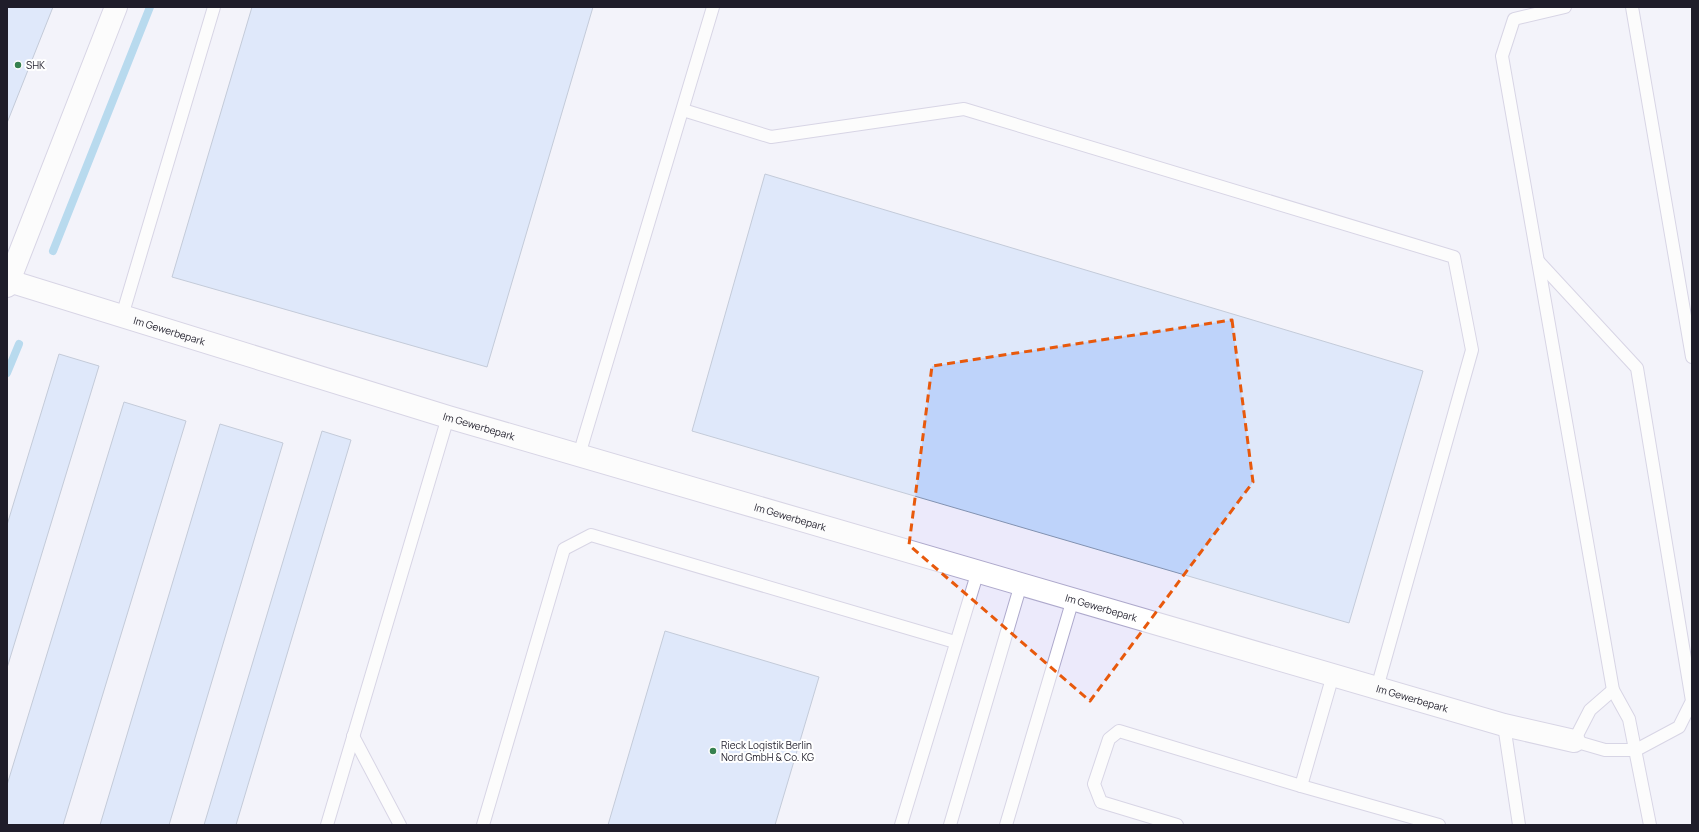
<svg xmlns="http://www.w3.org/2000/svg" width="1699" height="832" viewBox="0 0 1699 832" font-family="Manrope,sans-serif">
<style>
.built{fill:#eceafb}
.lines{fill:none;stroke-linecap:round;stroke-linejoin:round}
.stream{stroke:#68b4e1;stroke-width:8}
.building{fill:#bed3fa;stroke:#8292b1}
.service-casing{stroke:#aea9cc;stroke-width:14}
.minor-casing{stroke:#aea9cc;stroke-width:24}
.service{stroke:#fff;stroke-width:12}
.minor{stroke:#fff;stroke-width:22}
.marked{fill:none;stroke:#e8590c;stroke-width:3;stroke-dasharray:8 5;stroke-linejoin:round}
.poi-dot{fill:#36814f;stroke:#fff;stroke-width:1.5}
.labels{text-anchor:middle;stroke-width:4;stroke-linejoin:round;paint-order:stroke}
.poi-label{font-size:10px;fill:#1f1d2a;stroke:#fff;text-anchor:start}
.street-label{font-size:10px;fill:#1f1d2a;stroke:#fff}
</style>
<rect width="100%" height="100%" fill="#f9f9f9"/>
<rect class="built" x="7" y="7" width="1685" height="818"/>
<g class="lines">
<g class="stream">
<path d="M 53,251 L 150,7"/>
<path d="M 7,373 L 19,344"/>
</g>
</g>
<g class="building">
<path d="M 7,7 L 53,7 L 7,123 Z"/>
<path d="M 252,7 L 593,7 L 487,367 L 172,277 Z"/>
<path d="M 765,174 L 1423,371 L 1349,623 L 692,431 Z"/>
<path d="M 59,354 L 99,366 L 7,668 L 7,525 Z"/>
<path d="M 124,402 L 186,421 L 63,825 L 7,825 L 7,785 Z"/>
<path d="M 220,424 L 283,443 L 169,825 L 100,825 Z"/>
<path d="M 322,431 L 351,440 L 236,825 L 204,825 Z"/>
<path d="M 665,631 L 819,677 L 775,825 L 608,825 Z"/>
</g>
<g class="lines">
<defs>
<g id="service">
<path d="M 1565,7 L 1514,19 L 1502,56 L 1613,690 L 1629,719 L 1650,825"/>
<path d="M 1632,7 L 1692,357"/>
<path d="M 683,110 L 771,137 L 964,109 L 1454,257 L 1472,350 L 1377,688"/>
<path d="M 1538,261 L 1637,368 L 1692,701 L 1679,727 L 1636,750 L 1605,750 L 1574,741 L 1590,710 L 1613,690"/>
<path d="M 122,316 L 214,7"/>
<path d="M 579,455 L 713,7"/>
<path d="M 1504,725 L 1519,825"/>
<path d="M 353,736 L 400,825"/>
<path d="M 1301,786 L 1333,675"/>
<path d="M 327,825 L 448,417"/>
<path d="M 483,825 L 564,549 L 591,535 L 955,642"/>
<path d="M 901,825 L 978,571"/>
<path d="M 950,825 L 1021,584"/>
<path d="M 1006,825 L 1073,599"/>
<path d="M 1177,825 L 1101,802 L 1094,784 L 1109,739 L 1119,731 L 1301,786 L 1439,825"/>
</g>
<g id="minor">
<path id="s1" d="M 9,281 L 448,417 L 1504,725 L 1574,741"/>
<path d="M 7,286 L 116,7"/>
</g>
</defs>
<use href="#service" class="service-casing"/>
<use href="#minor" class="minor-casing"/>
<use href="#service" class="service"/>
<use href="#minor" class="minor"/>
</g>
<path d="M0 0H1699V832H0ZM 1232,320 L 1253,482 L 1090,701 L 909,545 L 932,366 Z" fill="#f9f9f9" fill-opacity=".55" fill-rule="evenodd"/>
<path class="marked" d="M 1232,320 L 1253,482 L 1090,701 L 909,545 L 932,366 Z"/>
<g class="poi-dot">
<circle cx="18" cy="65" r="4"/>
<circle cx="713" cy="751" r="4"/>
</g>
<g class="labels">
<g class="poi-label">
<text x="26" y="69">SHK</text>
<text x="721" y="749">Rieck Logistik Berlin<tspan x="721" dy="12">Nord GmbH &amp; Co. KG</tspan></text>
</g>
<g class="street-label">
<text dy="4" stroke="none"><textPath href="#s1" startOffset="168">Im Gewerbepark</textPath></text>
<text dy="4" stroke="none"><textPath href="#s1" startOffset="492">Im Gewerbepark</textPath></text>
<text dy="4" stroke="none"><textPath href="#s1" startOffset="816">Im Gewerbepark</textPath></text>
<text dy="4" stroke="none"><textPath href="#s1" startOffset="1140">Im Gewerbepark</textPath></text>
<text dy="4" stroke="none"><textPath href="#s1" startOffset="1464">Im Gewerbepark</textPath></text>
</g>
</g>
<rect width="1699" height="832" fill="none" stroke="#1f1d2a" stroke-width="16"/>
</svg>
